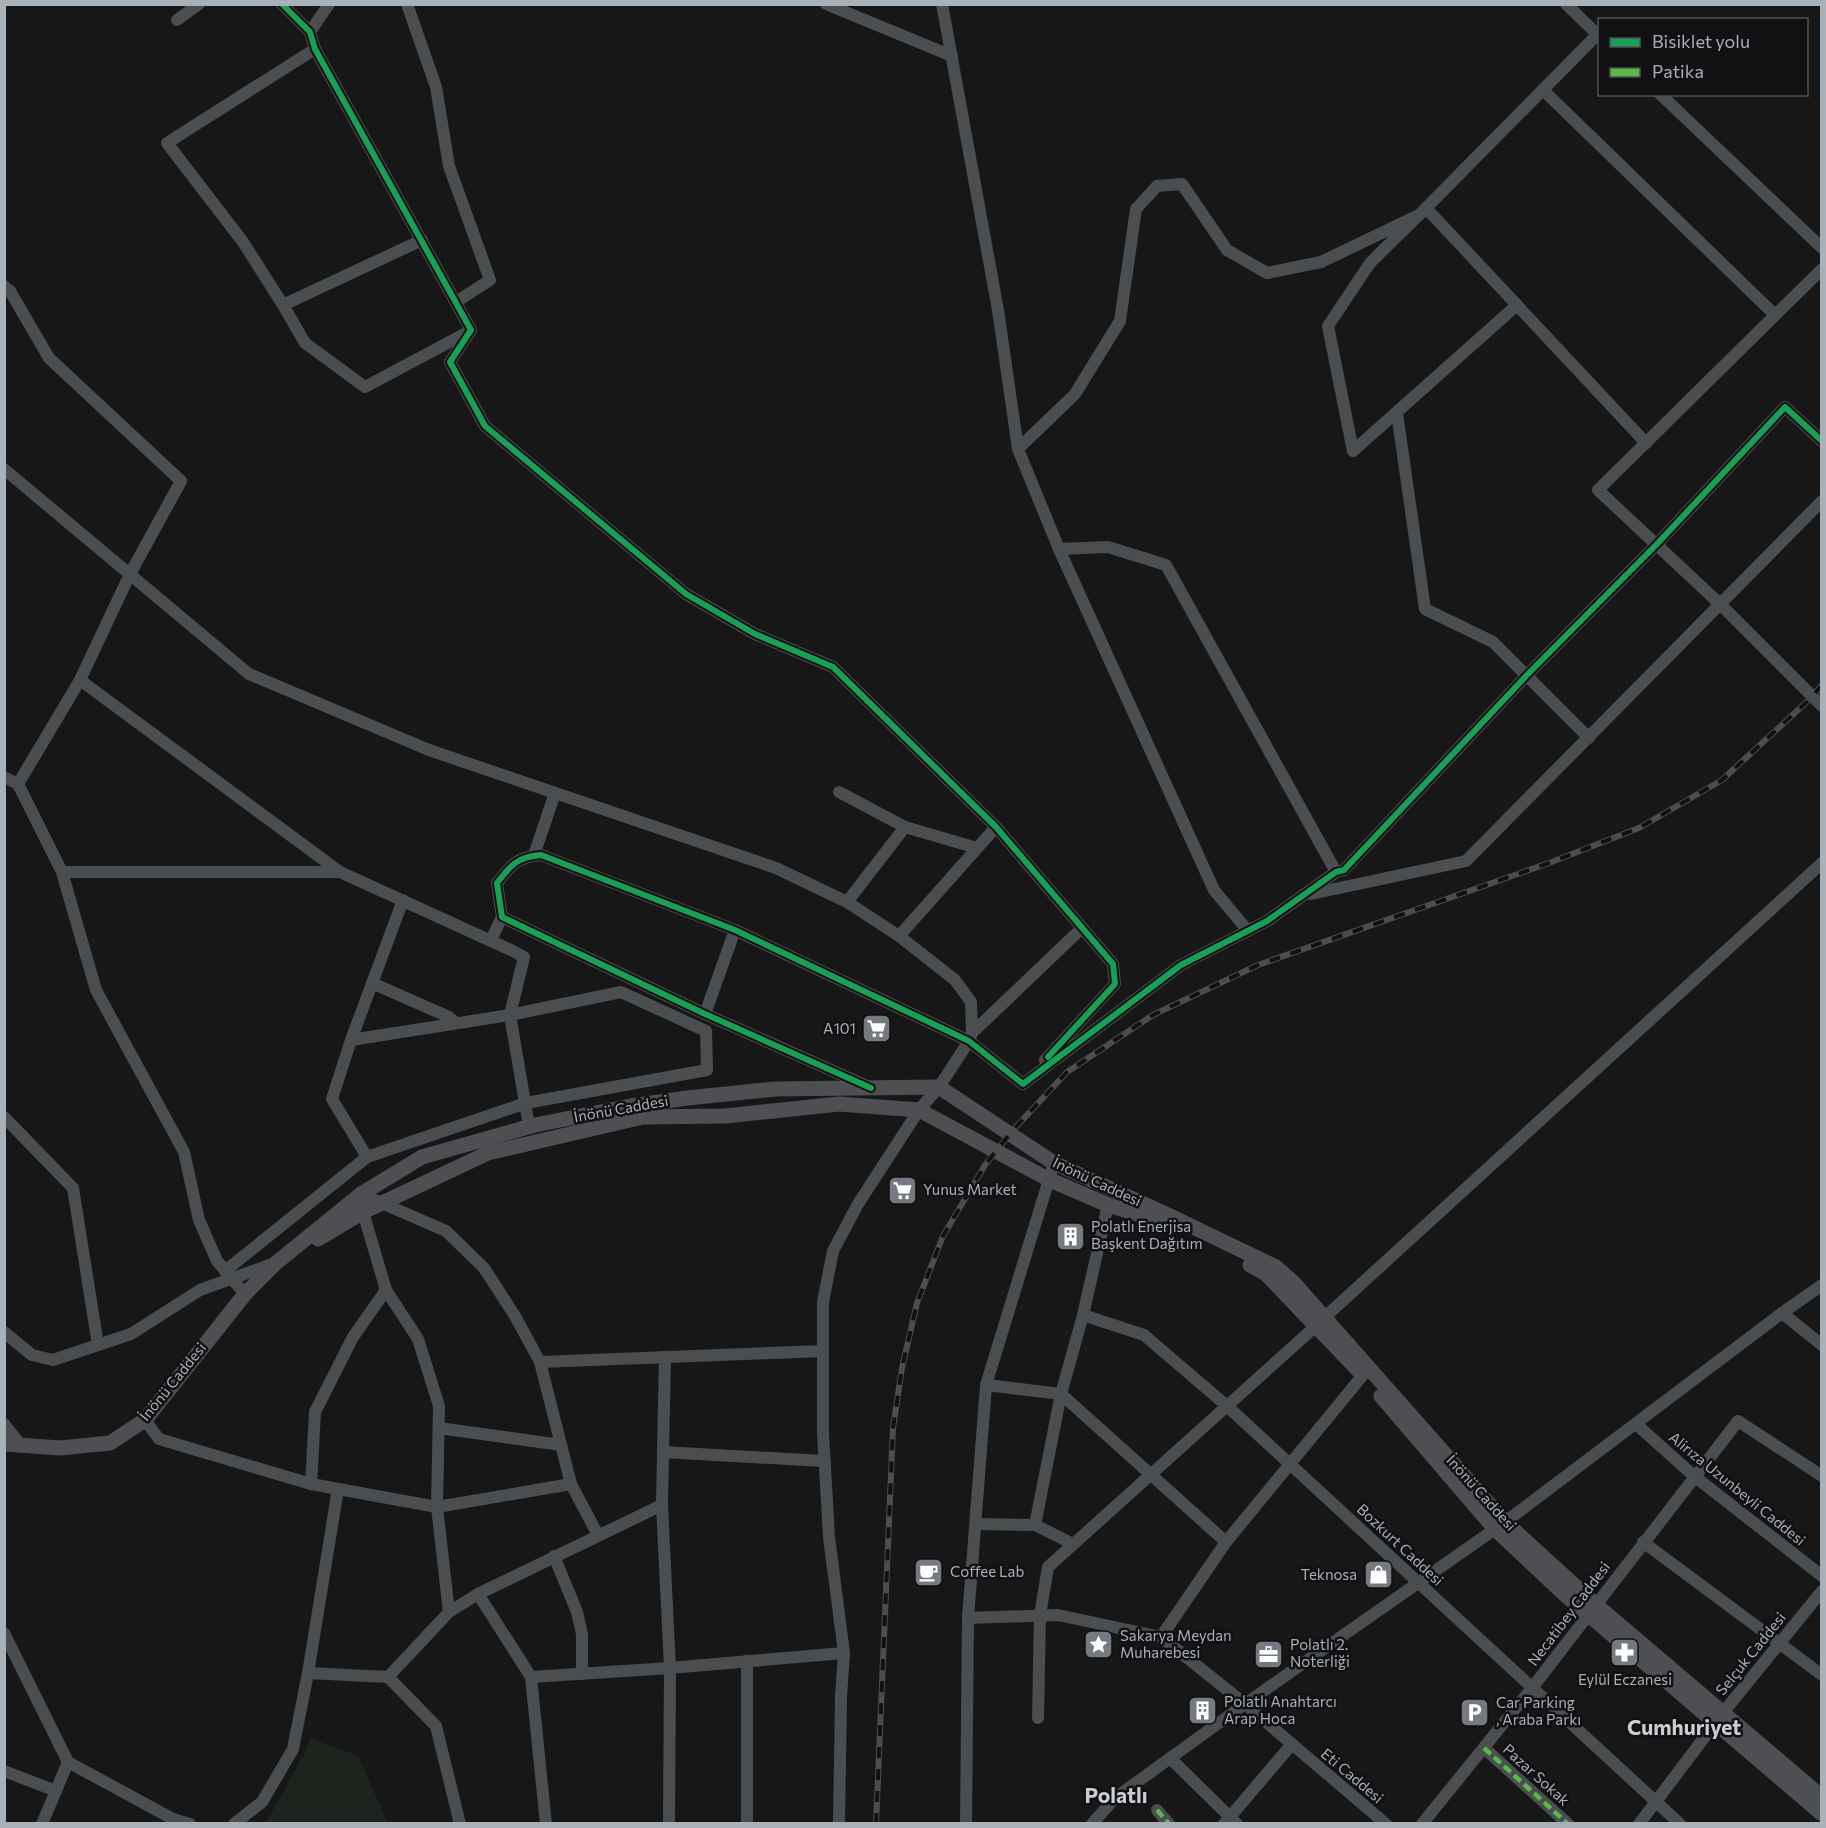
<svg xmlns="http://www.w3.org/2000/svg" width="1826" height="1828" viewBox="0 0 1826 1828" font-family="Commissioner,sans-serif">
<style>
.green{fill:#1d241d}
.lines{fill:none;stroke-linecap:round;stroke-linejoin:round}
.minor{stroke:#4b4e50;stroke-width:12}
.major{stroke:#4d4f52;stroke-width:15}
.rail-casing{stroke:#4b4d4f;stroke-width:6}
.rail{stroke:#111113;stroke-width:4;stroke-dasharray:11;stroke-linecap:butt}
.quiet{stroke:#58b947;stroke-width:4.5;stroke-dasharray:9 4.5;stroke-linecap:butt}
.cycleway-casing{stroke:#111113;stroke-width:10}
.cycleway{stroke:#1a9f57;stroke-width:6}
.labels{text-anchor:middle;stroke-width:5;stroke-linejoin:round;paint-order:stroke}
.poi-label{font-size:15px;fill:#a8b0b8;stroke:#111113;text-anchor:start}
.street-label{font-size:15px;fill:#a8b0b8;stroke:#111113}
.district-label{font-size:21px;font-weight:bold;fill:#c9ced4;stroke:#111113}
</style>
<rect width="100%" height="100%" fill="#171717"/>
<path class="green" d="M 310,1738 L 358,1756 L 388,1823 L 266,1823 L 304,1754 Z"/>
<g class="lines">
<g class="minor">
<path d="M 282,4 L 310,32 L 315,49 L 471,330 L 450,362 L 485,426 L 686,594 L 755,634 L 833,667 L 996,827 L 1113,964 L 1115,984 L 1045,1060"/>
<path d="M 407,4 L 436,87 L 449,166 L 490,280 L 456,302"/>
<path d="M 826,4 L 952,56"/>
<path d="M 942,4 L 998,310 L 1018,449"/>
<path d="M 1566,4 L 1600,37"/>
<path d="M 177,20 L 199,4"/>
<path d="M 310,32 L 329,4"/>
<path d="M 315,49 L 167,143 L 243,242 L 283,305 L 305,343 L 365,387 L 470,331"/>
<path d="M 1543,90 L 1775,315"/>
<path d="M 1660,94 L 1822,248"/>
<path d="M 1426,208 L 1646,443"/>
<path d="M 1822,269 L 1598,490 L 1721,605 L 1822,706"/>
<path d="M 4,286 L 10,291 L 49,358 L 181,481 L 130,574 L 80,680 L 18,784"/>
<path d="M 283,305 L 422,240"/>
<path d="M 1517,305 L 1353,451 L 1328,326 L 1370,263 L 1426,208 L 1597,35"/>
<path d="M 1397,413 L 1425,609 L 1493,642 L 1589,738"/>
<path d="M 4,469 L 249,674 L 429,750 L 776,868 L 847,902 L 899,936 L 955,980 L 971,1002 L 972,1033 L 969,1041 L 939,1087 L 919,1110 L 858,1204 L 833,1251 L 823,1302 L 823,1433 L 829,1537 L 844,1653 L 841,1697 L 839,1824"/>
<path d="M 1059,549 L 1108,547 L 1166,565 L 1336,872"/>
<path d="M 80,680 L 340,872"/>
<path d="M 4,777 L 18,784 L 62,872 L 96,990 L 184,1152 L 199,1220 L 217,1261 L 245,1294"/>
<path d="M 839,792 L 905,827 L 977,848"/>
<path d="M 534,855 L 555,793"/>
<path d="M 62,872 L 340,872 L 513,951 L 524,957 L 510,1015 L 529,1126"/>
<path d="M 1311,894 L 1466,861 L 1822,501"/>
<path d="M 847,902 L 905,827"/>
<path d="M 1248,931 L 1214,890 L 1059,549 L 1018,449 L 1075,394 L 1120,321 L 1136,209 L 1157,186 L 1182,184 L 1227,250 L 1267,273 L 1321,262 L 1419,215"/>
<path d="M 899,936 L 996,827"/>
<path d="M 491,940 L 502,917"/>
<path d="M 372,983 L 449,1017 L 456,1023"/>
<path d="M 705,1014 L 735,930"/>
<path d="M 972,1033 L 1082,928"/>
<path d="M 869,1087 L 705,1014 L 502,917 L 497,883 C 511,865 517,857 541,855 L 735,930 L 969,1041 L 1023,1084 L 1181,965 L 1267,921 L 1336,872 L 1344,870 L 1527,675 L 1657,544 L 1785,407 L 1822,441"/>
<path d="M 4,1117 L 73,1188 L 98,1345"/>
<path d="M 367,1157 L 332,1099 L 351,1040 L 403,900"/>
<path d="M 225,1271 L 367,1157 L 526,1103 L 707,1070 L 706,1031 L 621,992 L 510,1015 L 351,1040"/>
<path d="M 1782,1313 L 1822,1345"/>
<path d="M 1083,1315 L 1144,1335 L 1227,1406 L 1680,1824"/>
<path d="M 1325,1317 L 1822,863"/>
<path d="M 4,1332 L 32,1355 L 53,1360 L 131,1334 L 200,1290 L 275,1263"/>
<path d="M 540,1362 L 823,1351"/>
<path d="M 986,1385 L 1061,1394 L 1226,1542"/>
<path d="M 145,1420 L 159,1439 L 311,1484 L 437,1507 L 571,1484"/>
<path d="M 4,1424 L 20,1444"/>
<path d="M 1636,1424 L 1694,1476 L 1822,1576"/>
<path d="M 439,1428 L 561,1445"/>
<path d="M 663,1452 L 665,1357"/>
<path d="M 311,1484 L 315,1412 L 353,1337 L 386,1290"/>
<path d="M 662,1505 L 670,1668 L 669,1824"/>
<path d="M 977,1524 L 1035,1525 L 1073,1544"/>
<path d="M 1035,1525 L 1061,1394 L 1083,1315 L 1108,1205"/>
<path d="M 1643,1542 L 1822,1675"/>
<path d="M 554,1556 L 577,1612 L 582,1634 L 582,1674"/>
<path d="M 478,1594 L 531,1677 L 546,1824"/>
<path d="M 449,1612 L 437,1507 L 439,1406 L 418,1339 L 386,1290 L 363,1212 L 361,1194 L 446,1231 L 484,1268 L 515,1316 L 540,1362 L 571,1484 L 598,1535"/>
<path d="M 968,1618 L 1058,1615 L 1161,1637 L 1245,1704 L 1386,1824"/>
<path d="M 4,1633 L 68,1762 L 173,1819 L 190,1824"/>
<path d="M 1161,1637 L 1226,1542 L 1363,1375"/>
<path d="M 747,1661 L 747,1824"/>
<path d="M 308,1673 L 338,1489"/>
<path d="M 388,1677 L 436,1726 L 460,1824"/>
<path d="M 531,1677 L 670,1668 L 844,1653"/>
<path d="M 1038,1718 L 1040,1615 L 1048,1567 L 1317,1325"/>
<path d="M 1484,1748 L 1568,1824"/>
<path d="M 1170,1758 L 1237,1824"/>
<path d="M 4,1771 L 56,1791"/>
<path d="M 1157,1810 L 1169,1824"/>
<path d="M 42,1824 L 68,1762"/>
<path d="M 234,1824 L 262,1802 L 293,1749 L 308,1673 L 388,1677 L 449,1612 L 478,1594 L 662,1505 L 663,1452 L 824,1461"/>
<path d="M 966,1824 L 968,1618 L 986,1385 L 1054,1163"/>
<path d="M 1092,1824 L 1115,1798 L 1245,1704 L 1505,1522 L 1782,1313 L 1822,1285"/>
<path d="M 1224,1824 L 1292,1744"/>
<path d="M 1422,1824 L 1532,1688 L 1738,1421 L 1822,1476"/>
<path d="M 1639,1824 L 1722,1714 L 1822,1591"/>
</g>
<g class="major">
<path d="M 318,1239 L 363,1212 L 488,1153 L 643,1117 L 725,1116 L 839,1104 L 919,1110 L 1048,1179 L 1108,1205 L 1161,1221"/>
<path d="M 1250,1265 L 1266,1274 L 1359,1371"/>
<path d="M 1381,1396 L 1494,1528 L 1562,1592 L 1822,1814"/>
<path d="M 4,1444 L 60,1448 L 110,1443 L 145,1420 L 245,1294 L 276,1263 L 361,1194 L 422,1157 L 535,1125 L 631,1106 L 687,1098 L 775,1089 L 939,1087 L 1054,1163 L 1166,1214 L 1276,1267 L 1293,1282 L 1505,1522 L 1595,1604 L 1822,1797"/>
</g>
<defs>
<path id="rail" d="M 876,1824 L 893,1428 L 902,1368 L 917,1303 L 943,1236 L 985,1165 L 1013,1130 L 1067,1072 L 1153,1015 L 1258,965 L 1549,863 L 1639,828 L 1722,780 L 1812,697 L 1822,685"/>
</defs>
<use href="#rail" class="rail-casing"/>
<use href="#rail" class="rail"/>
<g class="quiet">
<path d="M 1484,1748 L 1568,1824"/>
<path d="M 1157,1810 L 1169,1824"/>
</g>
<defs>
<g id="cycleway">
<path d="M 282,4 L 310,32 L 315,49 L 471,330 L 450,362 L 485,426 L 686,594 L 755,634 L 833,667 L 996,827 L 1113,964 L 1115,984 L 1048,1057"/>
<path d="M 871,1088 L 705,1014 L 502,917 L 497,883 C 511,865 517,857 541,855 L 735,930 L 969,1041 L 1023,1084 L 1181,965 L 1267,921 L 1336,872 L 1344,870 L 1527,675 L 1657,544 L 1785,407 L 1822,441"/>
</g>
</defs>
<use href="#cycleway" class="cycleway-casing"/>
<use href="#cycleway" class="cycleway"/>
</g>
<defs>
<symbol id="supermarket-square" viewBox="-11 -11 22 22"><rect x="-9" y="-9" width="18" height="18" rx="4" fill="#757a80" stroke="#111113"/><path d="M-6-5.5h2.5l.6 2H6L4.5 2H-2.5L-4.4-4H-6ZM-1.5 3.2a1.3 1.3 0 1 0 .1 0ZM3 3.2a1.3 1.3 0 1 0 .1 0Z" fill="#fff"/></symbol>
<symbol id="building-square" viewBox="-11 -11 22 22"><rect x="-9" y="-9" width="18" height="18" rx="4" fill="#757a80" stroke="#111113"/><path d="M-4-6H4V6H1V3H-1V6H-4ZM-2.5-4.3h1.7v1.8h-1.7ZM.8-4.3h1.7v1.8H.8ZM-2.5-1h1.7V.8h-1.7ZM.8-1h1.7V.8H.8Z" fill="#fff"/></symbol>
<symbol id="cafe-square" viewBox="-11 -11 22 22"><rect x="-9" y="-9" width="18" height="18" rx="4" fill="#757a80" stroke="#111113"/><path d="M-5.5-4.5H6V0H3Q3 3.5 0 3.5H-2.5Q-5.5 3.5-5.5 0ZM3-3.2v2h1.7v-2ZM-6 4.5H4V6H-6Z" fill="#fff"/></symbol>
<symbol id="shop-square" viewBox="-11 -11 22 22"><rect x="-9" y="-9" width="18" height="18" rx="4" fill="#757a80" stroke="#111113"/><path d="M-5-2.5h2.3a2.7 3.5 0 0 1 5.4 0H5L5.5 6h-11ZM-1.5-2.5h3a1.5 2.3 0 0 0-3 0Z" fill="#fff"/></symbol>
<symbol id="sight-square" viewBox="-11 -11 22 22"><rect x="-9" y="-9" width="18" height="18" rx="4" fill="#757a80" stroke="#111113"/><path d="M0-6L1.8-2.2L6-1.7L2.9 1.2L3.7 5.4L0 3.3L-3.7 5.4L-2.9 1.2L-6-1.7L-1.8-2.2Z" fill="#fff"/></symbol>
<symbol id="pharmacy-square" viewBox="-11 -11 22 22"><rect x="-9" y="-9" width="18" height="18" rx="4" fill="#757a80" stroke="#111113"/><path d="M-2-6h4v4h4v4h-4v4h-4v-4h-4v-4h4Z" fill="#fff"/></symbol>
<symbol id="office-square" viewBox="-11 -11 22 22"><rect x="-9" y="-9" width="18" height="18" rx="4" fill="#757a80" stroke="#111113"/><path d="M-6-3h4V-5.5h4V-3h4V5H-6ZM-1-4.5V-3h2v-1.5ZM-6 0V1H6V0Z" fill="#fff"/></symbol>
<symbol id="parking-square" viewBox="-11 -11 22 22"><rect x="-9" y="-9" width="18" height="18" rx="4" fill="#757a80" stroke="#111113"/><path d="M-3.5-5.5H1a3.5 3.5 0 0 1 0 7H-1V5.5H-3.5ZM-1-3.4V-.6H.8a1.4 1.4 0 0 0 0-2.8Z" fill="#fff"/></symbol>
</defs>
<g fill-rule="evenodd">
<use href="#supermarket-square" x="860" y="1012" width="33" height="33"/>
<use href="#supermarket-square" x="886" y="1174" width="33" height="33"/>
<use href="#building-square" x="1054" y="1220" width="33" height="33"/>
<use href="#cafe-square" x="912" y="1556" width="33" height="33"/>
<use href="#shop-square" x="1362" y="1558" width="33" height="33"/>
<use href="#sight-square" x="1082" y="1628" width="33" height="33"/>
<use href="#pharmacy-square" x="1608" y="1636" width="33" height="33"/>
<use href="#office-square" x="1252" y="1638" width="33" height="33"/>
<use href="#building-square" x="1186" y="1694" width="33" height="33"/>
<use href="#parking-square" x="1458" y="1696" width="33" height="33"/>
</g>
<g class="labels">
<g class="poi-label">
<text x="856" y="1034" text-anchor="end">A101</text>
<text x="923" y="1195">Yunus Market</text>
<text x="1091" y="1232">Polatlı Enerjisa<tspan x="1091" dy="17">Başkent Dağıtım</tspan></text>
<text x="950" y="1577">Coffee Lab</text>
<text x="1357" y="1580" text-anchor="end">Teknosa</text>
<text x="1120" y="1641">Sakarya Meydan<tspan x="1120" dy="17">Muharebesi</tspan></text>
<text x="1290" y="1650">Polatlı 2.<tspan x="1290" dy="17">Noterliği</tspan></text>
<text x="1625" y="1685" text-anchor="middle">Eylül Eczanesi</text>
<text x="1224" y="1707">Polatlı Anahtarcı<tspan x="1224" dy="17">Arap Hoca</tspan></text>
<text x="1496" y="1708">Car Parking<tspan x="1496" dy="17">, Araba Parkı</tspan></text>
</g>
<g class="street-label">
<text transform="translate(621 1109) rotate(-10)" y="5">İnönü Caddesi</text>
<text transform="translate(1097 1182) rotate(25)" y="5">İnönü Caddesi</text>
<text transform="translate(173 1382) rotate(-51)" y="5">İnönü Caddesi</text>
<text transform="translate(1737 1489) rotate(39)" y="5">Alirıza Uzunbeyli Caddesi</text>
<text transform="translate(1481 1493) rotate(48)" y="5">İnönü Caddesi</text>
<text transform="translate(1400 1545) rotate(43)" y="5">Bozkurt Caddesi</text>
<text transform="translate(1569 1614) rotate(-53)" y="5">Necatibey Caddesi</text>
<text transform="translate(1751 1654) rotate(-51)" y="5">Selçuk Caddesi</text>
<text transform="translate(1536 1775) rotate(42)" y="5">Pazar Sokak</text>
<text transform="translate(1352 1776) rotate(40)" y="5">Eti Caddesi</text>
</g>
<g class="district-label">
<text x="1684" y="1735">Cumhuriyet</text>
<text x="1116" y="1803">Polatlı</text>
</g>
</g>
<rect width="1826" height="1828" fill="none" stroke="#a8b0b8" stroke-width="12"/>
<rect x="1598" y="18" width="210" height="78" fill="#111113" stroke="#4d5155" stroke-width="1.5"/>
<rect x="1610" y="38" width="30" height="9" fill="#1a9f57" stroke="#4d5155" stroke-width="1.5"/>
<text x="1652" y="48" font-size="18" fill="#a8b0b8">Bisiklet yolu</text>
<rect x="1610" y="68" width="30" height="9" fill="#58b947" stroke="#4d5155" stroke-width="1.5"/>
<text x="1652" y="78" font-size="18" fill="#a8b0b8">Patika</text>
</svg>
